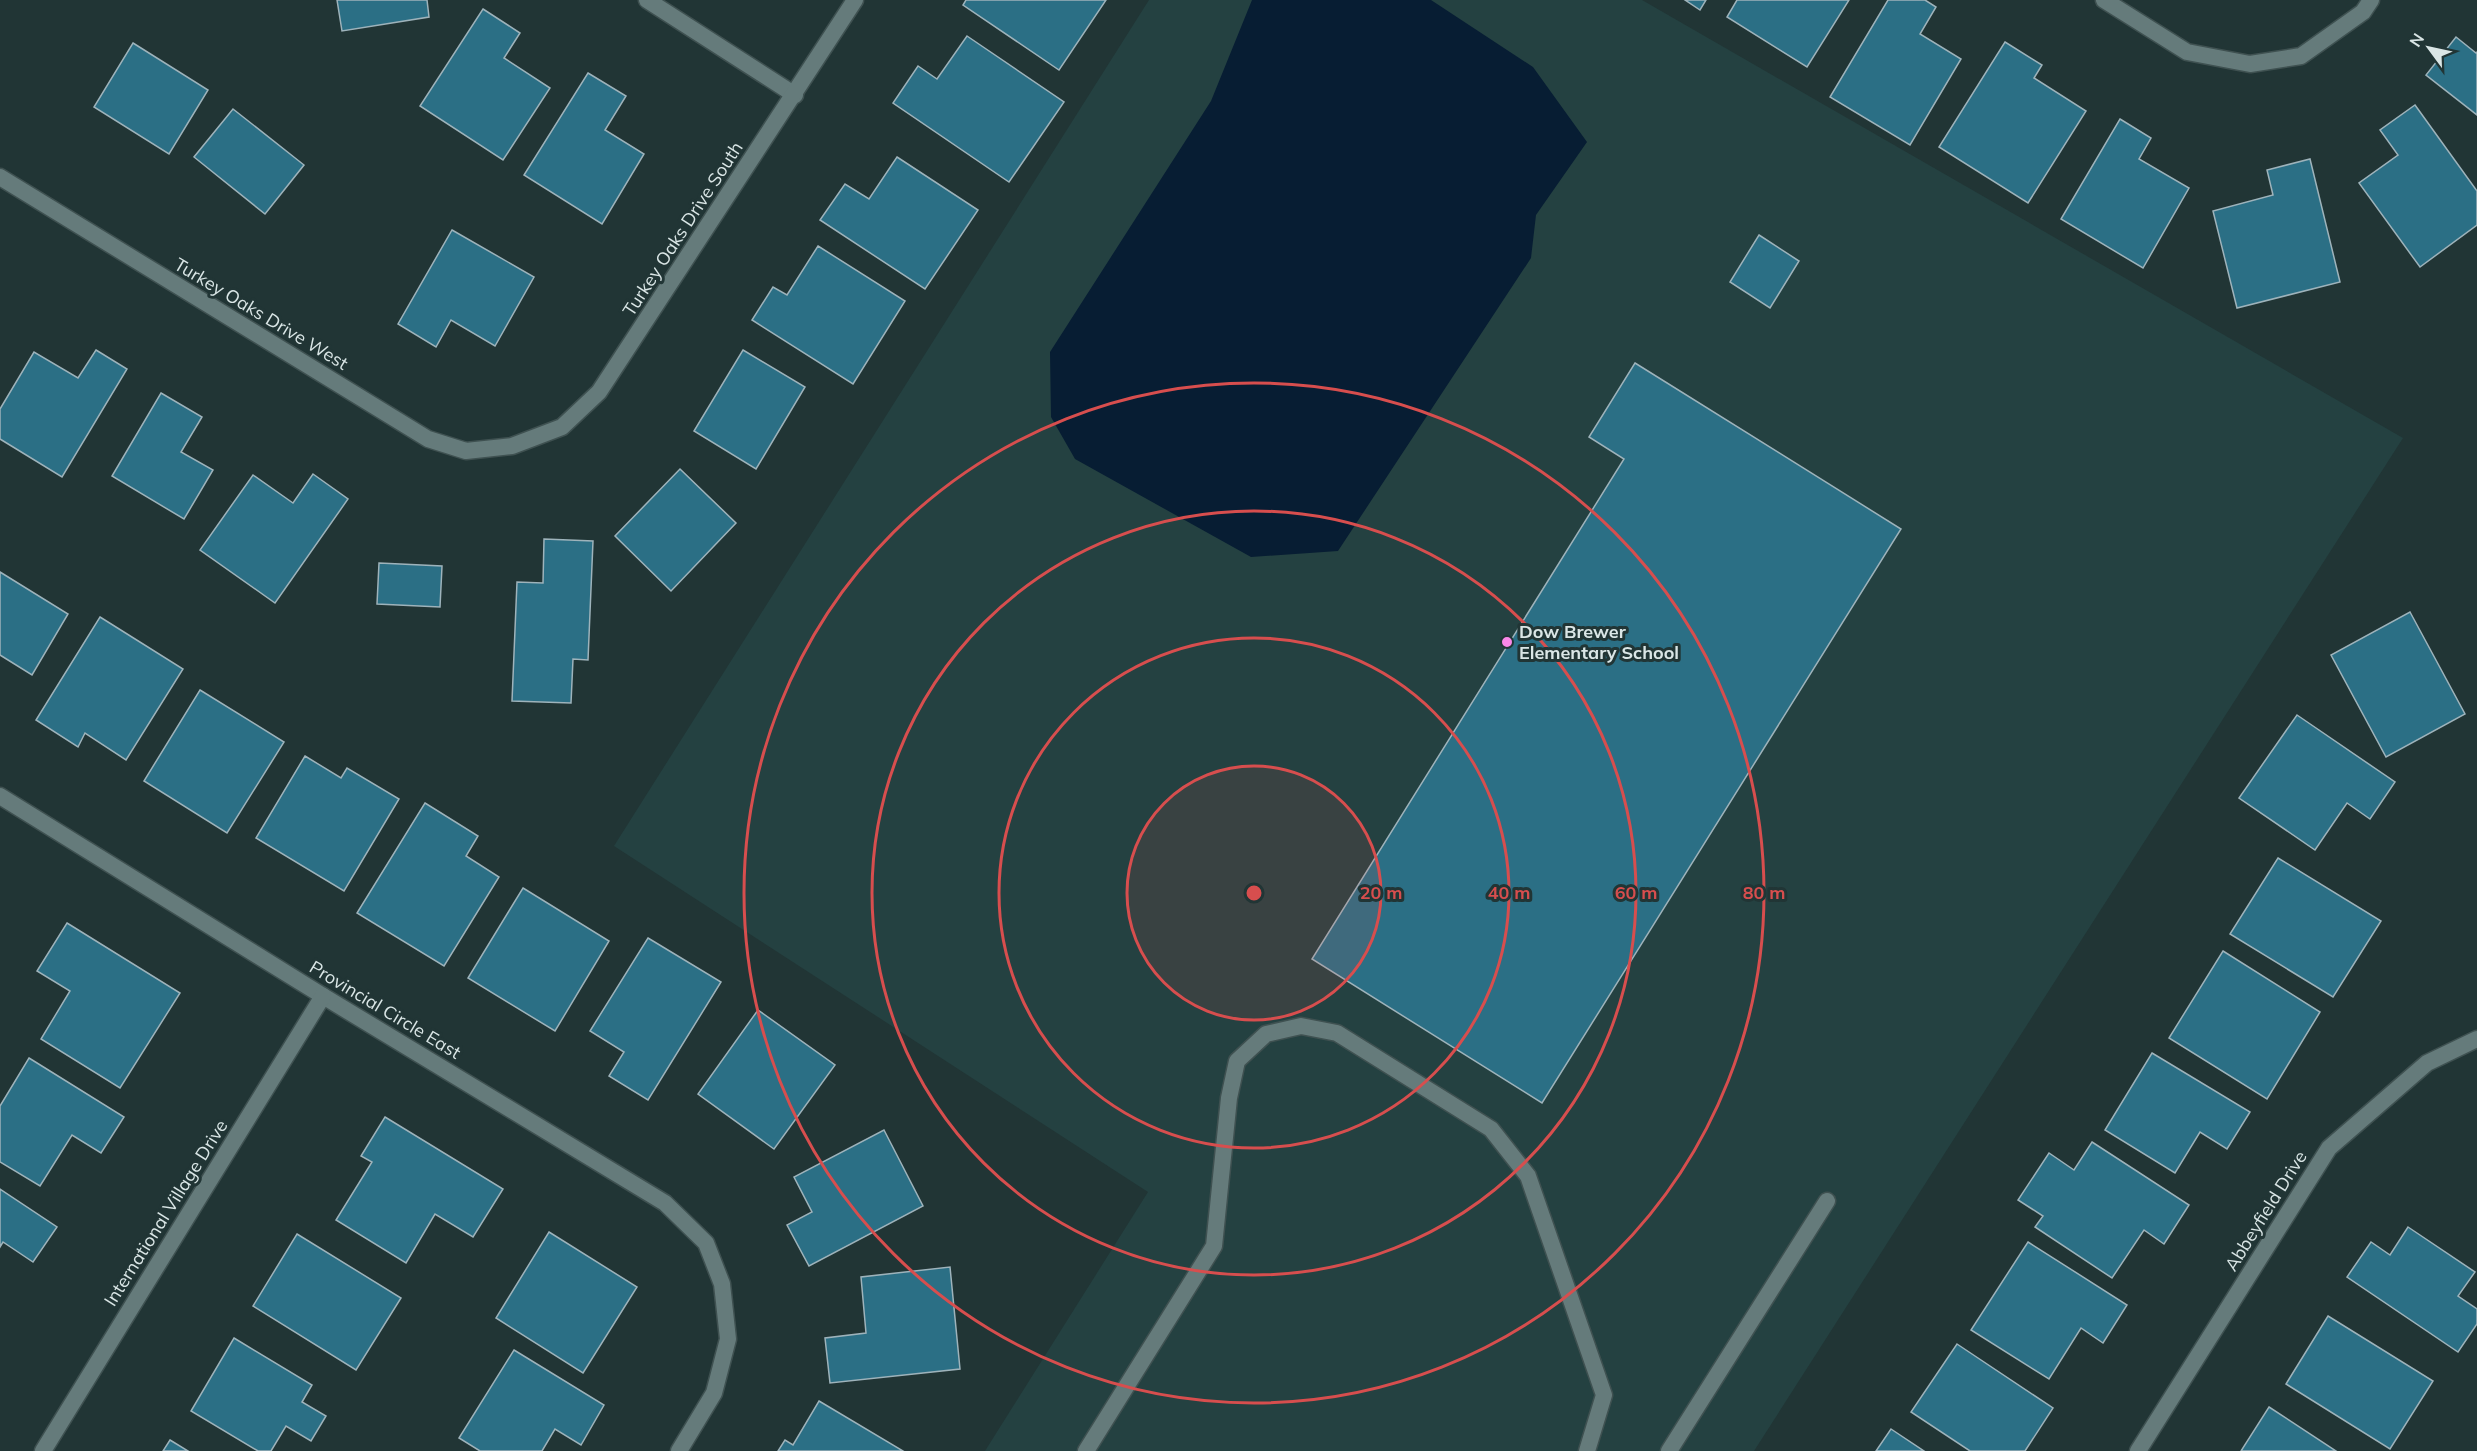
<svg xmlns="http://www.w3.org/2000/svg" width="2477" height="1451" viewBox="0 0 2477 1451" font-family="Mulish,sans-serif">
<style>
.built{fill:#244141}
.water{fill:#071d33}
.building{fill:#2b6f85;stroke:#9eb3bb;stroke-width:1.5}
.lines{fill:none;stroke-linecap:round;stroke-linejoin:round}
.service-casing{stroke:#3f5151;stroke-width:19}
.minor-casing{stroke:#3f5151;stroke-width:19}
.service{stroke:#657b7b;stroke-width:16}
.minor{stroke:#657b7b;stroke-width:16}
.ring{fill:none;stroke:#d74e4e;stroke-width:3}
.poi-dot{fill:#f987e8;stroke:#213535;stroke-width:2}
.labels{text-anchor:middle;stroke-width:6;stroke-linejoin:round;paint-order:stroke}
.street-label{font-size:18px;fill:#dae6e6;stroke:#213535}
.poi-label{font-size:18px;font-weight:bold;fill:#dae6e6;stroke:#213535;text-anchor:start}
.centre{fill:#d74e4e;stroke:#213535;stroke-width:3}
.ring-label{font-size:18px;text-anchor:middle;font-weight:bold;fill:#d74e4e;stroke:#213535;stroke-width:6;stroke-linejoin:round;paint-order:stroke}
</style>
<rect width="100%" height="100%" fill="#213535"/>
<path class="built" d="M 1149,0 L 1642,0 L 2403,438 L 1754,1451 L 985,1451 L 1148,1192 L 614,846 Z"/>
<path class="water" d="M 1252,0 L 1431,0 L 1533,67 L 1587,142 L 1536,215 L 1531,258 L 1338,551 L 1251,557 L 1075,459 L 1051,417 L 1050,352 L 1211,101 Z"/>
<g class="building">
<path d="M 337,0 L 427,0 L 429,17 L 342,31 Z"/>
<path d="M 966,0 L 1106,0 L 1059,70 L 963,5 Z"/>
<path d="M 1685,0 L 1706,0 L 1700,10 Z"/>
<path d="M 1737,0 L 1849,0 L 1807,67 L 1727,17 Z"/>
<path d="M 1888,0 L 1925,0 L 1936,7 L 1920,34 L 1961,59 L 1910,145 L 1830,97 Z"/>
<path d="M 483,9 L 520,33 L 504,58 L 550,88 L 503,160 L 420,106 Z"/>
<path d="M 967,36 L 1064,102 L 1009,182 L 893,103 L 918,66 L 937,79 Z"/>
<path d="M 2456,37 L 2476,53 L 2477,52 L 2477,115 L 2426,75 Z"/>
<path d="M 2005,42 L 2042,65 L 2034,78 L 2086,111 L 2028,203 L 1939,147 Z"/>
<path d="M 133,43 L 208,90 L 169,154 L 94,107 Z"/>
<path d="M 588,73 L 626,96 L 605,130 L 644,154 L 602,224 L 524,175 Z"/>
<path d="M 2415,105 L 2477,191 L 2477,225 L 2420,267 L 2359,183 L 2398,155 L 2380,130 Z"/>
<path d="M 233,109 L 304,165 L 265,214 L 194,157 Z"/>
<path d="M 2120,119 L 2151,138 L 2139,159 L 2189,188 L 2143,268 L 2061,219 Z"/>
<path d="M 897,157 L 978,210 L 925,289 L 820,220 L 845,184 L 869,199 Z"/>
<path d="M 2310,159 L 2340,282 L 2237,308 L 2213,211 L 2273,195 L 2267,170 Z"/>
<path d="M 452,230 L 534,277 L 495,346 L 451,320 L 436,347 L 398,324 Z"/>
<path d="M 1759,235 L 1799,261 L 1770,308 L 1730,282 Z"/>
<path d="M 818,246 L 905,301 L 853,384 L 752,320 L 773,287 L 787,295 Z"/>
<path d="M 96,350 L 127,369 L 62,477 L 0,439 L 0,409 L 34,352 L 78,378 Z"/>
<path d="M 743,350 L 805,387 L 756,469 L 694,431 Z"/>
<path d="M 1635,363 L 1901,529 L 1542,1103 L 1312,959 L 1624,459 L 1589,437 Z"/>
<path d="M 161,393 L 202,417 L 181,452 L 213,470 L 184,519 L 112,476 Z"/>
<path d="M 680,469 L 736,523 L 671,591 L 615,536 Z"/>
<path d="M 313,474 L 348,499 L 275,603 L 200,550 L 253,475 L 293,503 Z"/>
<path d="M 544,539 L 593,541 L 588,660 L 573,659 L 571,703 L 512,701 L 517,582 L 543,583 Z"/>
<path d="M 379,563 L 442,566 L 440,607 L 377,604 Z"/>
<path d="M 0,572 L 68,614 L 32,675 L 0,655 Z"/>
<path d="M 2410,612 L 2465,714 L 2386,757 L 2331,655 Z"/>
<path d="M 100,617 L 183,669 L 126,760 L 85,733 L 78,747 L 36,720 Z"/>
<path d="M 200,690 L 284,742 L 227,833 L 144,781 Z"/>
<path d="M 2297,715 L 2395,782 L 2370,819 L 2347,803 L 2315,850 L 2239,798 Z"/>
<path d="M 305,756 L 341,778 L 347,768 L 399,799 L 344,891 L 256,838 Z"/>
<path d="M 425,803 L 478,836 L 466,856 L 499,877 L 444,966 L 357,913 Z"/>
<path d="M 2278,858 L 2381,921 L 2333,997 L 2230,934 Z"/>
<path d="M 523,888 L 609,941 L 555,1031 L 468,978 Z"/>
<path d="M 67,923 L 180,993 L 120,1088 L 41,1039 L 70,991 L 37,971 Z"/>
<path d="M 648,938 L 721,982 L 648,1100 L 609,1076 L 624,1052 L 590,1031 Z"/>
<path d="M 2223,951 L 2320,1012 L 2267,1099 L 2169,1038 Z"/>
<path d="M 758,1010 L 835,1065 L 774,1149 L 698,1094 Z"/>
<path d="M 2152,1053 L 2250,1112 L 2227,1149 L 2200,1132 L 2175,1173 L 2105,1130 Z"/>
<path d="M 29,1058 L 124,1117 L 101,1153 L 72,1135 L 40,1186 L 0,1162 L 0,1106 Z"/>
<path d="M 385,1117 L 503,1189 L 473,1237 L 435,1214 L 406,1263 L 336,1220 L 372,1162 L 361,1156 Z"/>
<path d="M 884,1130 L 923,1206 L 809,1266 L 787,1225 L 812,1212 L 794,1177 Z"/>
<path d="M 2092,1142 L 2189,1205 L 2164,1244 L 2144,1230 L 2112,1278 L 2035,1227 L 2043,1216 L 2018,1200 L 2049,1153 L 2074,1170 Z"/>
<path d="M 0,1189 L 57,1227 L 33,1262 L 3,1242 L 0,1247 Z"/>
<path d="M 2408,1227 L 2475,1272 L 2458,1296 L 2477,1309 L 2477,1324 L 2458,1352 L 2347,1277 L 2371,1242 L 2390,1255 Z"/>
<path d="M 549,1232 L 637,1287 L 583,1373 L 496,1318 Z"/>
<path d="M 297,1234 L 401,1298 L 356,1370 L 253,1306 Z"/>
<path d="M 2028,1242 L 2127,1305 L 2103,1343 L 2081,1328 L 2049,1379 L 1971,1330 Z"/>
<path d="M 950,1267 L 960,1369 L 830,1383 L 825,1338 L 866,1333 L 861,1277 Z"/>
<path d="M 2328,1316 L 2433,1381 L 2390,1449 L 2286,1384 Z"/>
<path d="M 234,1338 L 312,1385 L 302,1402 L 326,1416 L 311,1441 L 286,1426 L 271,1451 L 258,1451 L 191,1411 Z"/>
<path d="M 1957,1344 L 2053,1408 L 2025,1451 L 1970,1451 L 1911,1412 Z"/>
<path d="M 514,1350 L 604,1405 L 581,1445 L 555,1429 L 542,1451 L 480,1451 L 459,1438 Z"/>
<path d="M 819,1401 L 903,1451 L 778,1451 L 785,1440 L 793,1445 Z"/>
<path d="M 2269,1407 L 2336,1451 L 2241,1451 Z"/>
<path d="M 1891,1429 L 1924,1451 L 1876,1451 Z"/>
<path d="M 170,1440 L 188,1451 L 163,1451 Z"/>
</g>
<g class="lines">
<defs>
<g id="service">
<path d="M 1086,1451 L 1214,1246 L 1229,1098 L 1237,1061 L 1266,1034 L 1301,1026 L 1337,1033 L 1491,1129 L 1528,1176 L 1604,1395 L 1587,1451"/>
<path d="M 1669,1451 L 1827,1201"/>
</g>
<g id="minor">
<path d="M 647,0 L 795,95"/>
<path d="M 2104,0 L 2187,52 L 2250,64 L 2301,56 L 2363,12 L 2371,0"/>
<path d="M 0,177 L 428,439 L 466,451 L 512,446 L 562,427 L 599,392 L 855,0"/>
<path d="M 0,796 L 323,996 L 665,1203 L 706,1243 L 722,1284 L 728,1339 L 714,1393 L 679,1451"/>
<path d="M 43,1451 L 323,996"/>
<path d="M 2138,1451 L 2329,1148 L 2427,1063 L 2477,1039"/>
</g>
</defs>
<use href="#service" class="service-casing"/>
<use href="#minor" class="minor-casing"/>
<use href="#service" class="service"/>
<use href="#minor" class="minor"/>
</g>
<circle cx="1254" cy="893" r="127" fill="#d74e4e" fill-opacity=".12"/>
<g class="ring">
<circle cx="1254" cy="893" r="127"/>
<circle cx="1254" cy="893" r="255"/>
<circle cx="1254" cy="893" r="382"/>
<circle cx="1254" cy="893" r="510"/>
</g>
<circle class="poi-dot" cx="1507" cy="642" r="6"/>
<g class="labels">
<g class="street-label">
<text transform="translate(683 229) rotate(-57)" y="6">Turkey Oaks Drive South</text>
<text transform="translate(261 314) rotate(31)" y="6">Turkey Oaks Drive West</text>
<text transform="translate(385 1010) rotate(31)" y="6">Provincial Circle East</text>
<text transform="translate(2266 1211) rotate(-58)" y="6">Abbeyfield Drive</text>
<text transform="translate(166 1213) rotate(-58)" y="6">International Village Drive</text>
</g>
<g class="poi-label">
<text x="1519" y="638">Dow Brewer<tspan x="1519" dy="21">Elementary School</tspan></text>
</g>
</g>
<circle cx="1254" cy="893" r="9" class="centre"/>
<g class="ring-label">
<text x="1381" y="899">20 m</text>
<text x="1509" y="899">40 m</text>
<text x="1636" y="899">60 m</text>
<text x="1764" y="899">80 m</text>
</g>
<g transform="translate(2429 48) rotate(303)" stroke="#213535" stroke-width="4.5" paint-order="stroke">
<path d="M0-4.5L10 22L0 15L-10 22Z" fill="#dae6e6"/>
<text y="-9" font-size="16" font-weight="bold" text-anchor="middle" fill="#dae6e6">N</text>
</g>
</svg>
